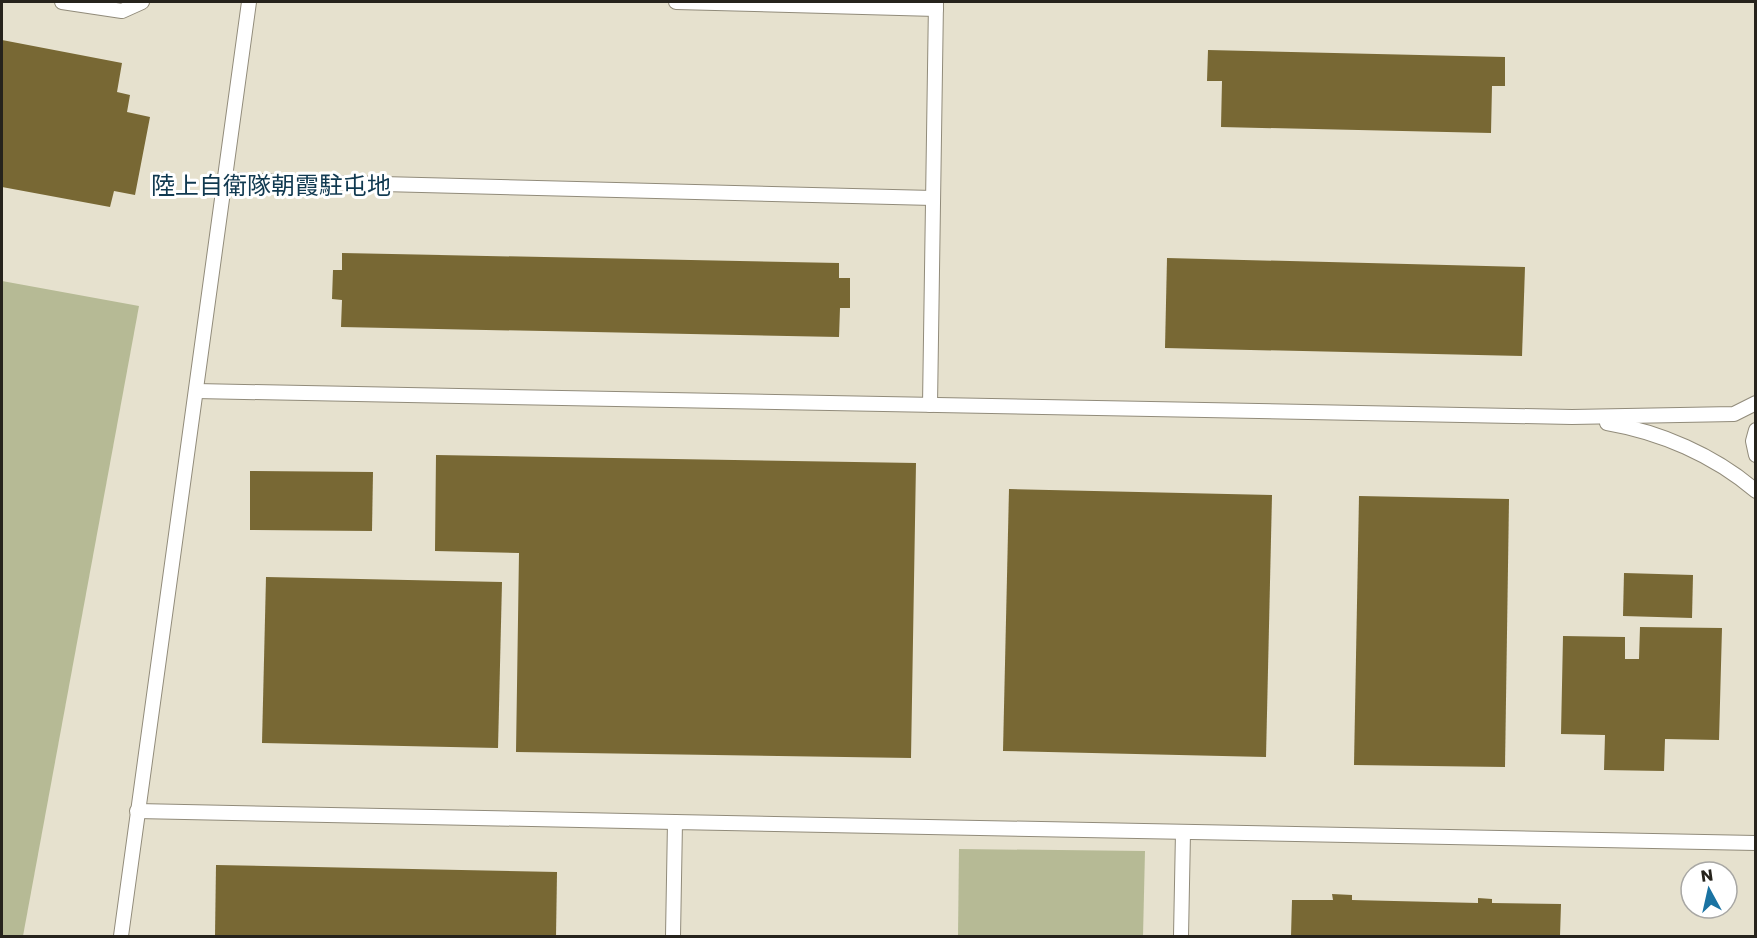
<svg xmlns="http://www.w3.org/2000/svg" width="1757" height="938" viewBox="0 0 1757 938" font-family="Poppins,'Noto Sans JP',sans-serif">
<style>
.green{fill:#b6ba95}
.building{fill:#786834}
.lines{fill:none;stroke-linecap:round;stroke-linejoin:round}
.lane-casing{stroke:#918b7a;stroke-width:16}
.lane{stroke:#fff;stroke-width:14}
.labels{text-anchor:middle;stroke-width:6;stroke-linejoin:round;paint-order:stroke}
.quarter-label{font-size:24px;fill:#103950;stroke:#fff}
</style>
<rect width="100%" height="100%" fill="#e6e1ce"/>
<g class="green">
<path d="M 2,281 L 139,306 L 23,936 L 2,936 Z"/>
<path d="M 959,849 L 1145,851 L 1143,936 L 958,936 Z"/>
</g>
<g class="building">
<path d="M 2,40 L 122,63 L 117,92 L 130,95 L 127,112 L 150,117 L 135,195 L 114,191 L 110,207 L 2,187 Z"/>
<path d="M 1208,50 L 1505,57 L 1505,86 L 1492,86 L 1491,133 L 1221,127 L 1222,81 L 1207,81 Z"/>
<path d="M 342,253 L 839,263 L 839,278 L 850,278 L 850,308 L 840,308 L 839,337 L 341,327 L 342,300 L 332,299 L 333,270 L 342,270 Z"/>
<path d="M 1167,258 L 1525,267 L 1522,356 L 1165,348 Z"/>
<path d="M 436,455 L 916,463 L 911,758 L 516,752 L 519,553 L 435,551 Z"/>
<path d="M 250,471 L 373,472 L 372,531 L 250,530 Z"/>
<path d="M 1009,489 L 1272,495 L 1266,757 L 1003,751 Z"/>
<path d="M 1359,496 L 1509,499 L 1505,767 L 1354,765 Z"/>
<path d="M 1624,573 L 1693,575 L 1692,618 L 1623,616 Z"/>
<path d="M 266,577 L 502,582 L 498,748 L 262,743 Z"/>
<path d="M 1640,627 L 1722,628 L 1719,740 L 1665,739 L 1664,771 L 1604,770 L 1605,735 L 1561,734 L 1563,636 L 1625,637 L 1625,659 L 1639,659 Z"/>
<path d="M 216,865 L 557,872 L 556,936 L 215,936 Z"/>
<path d="M 1332,894 L 1352,895 L 1352,900 L 1478,903 L 1478,898 L 1492,899 L 1492,903 L 1561,904 L 1560,936 L 1291,936 L 1292,900 L 1333,900 Z"/>
</g>
<g class="lines">
<defs>
<g id="lane">
<path d="M 62,2 L 122,11 L 142,2"/>
<path d="M 676,2 L 936,9"/>
<path d="M 224,180 L 933,198"/>
<path d="M 196,391 L 1572,417 L 1734,414 L 1756,403"/>
<path d="M 930,405 L 936,2"/>
<path d="M 1607,423 C 1660,432 1714,455 1756,491"/>
<path d="M 1756,430 L 1753,441 L 1756,455"/>
<path d="M 137,811 L 675,822"/>
<path d="M 121,936 L 249,2"/>
<path d="M 673,936 L 675,822 L 1756,843"/>
<path d="M 1181,936 L 1183,832"/>
</g>
</defs>
<use href="#lane" class="lane-casing"/>
<use href="#lane" class="lane"/>
</g>
<g class="labels">
<g class="quarter-label">
<text x="271" y="194">陸上自衛隊朝霞駐屯地</text>
</g>
</g>
<rect width="1757" height="938" fill="none" stroke="#26231c" stroke-width="6"/>
<g transform="translate(1709 890) rotate(352)"><circle r="28" fill="#ffffff" stroke="#a8a7a4" stroke-width="1.5"/>
<path d="M0-4.5L10 22L0 15L-10 22Z" fill="#1a73a2"/>
<text y="-9" font-size="16" font-weight="bold" text-anchor="middle" fill="#26231c">N</text>
</g>
</svg>
